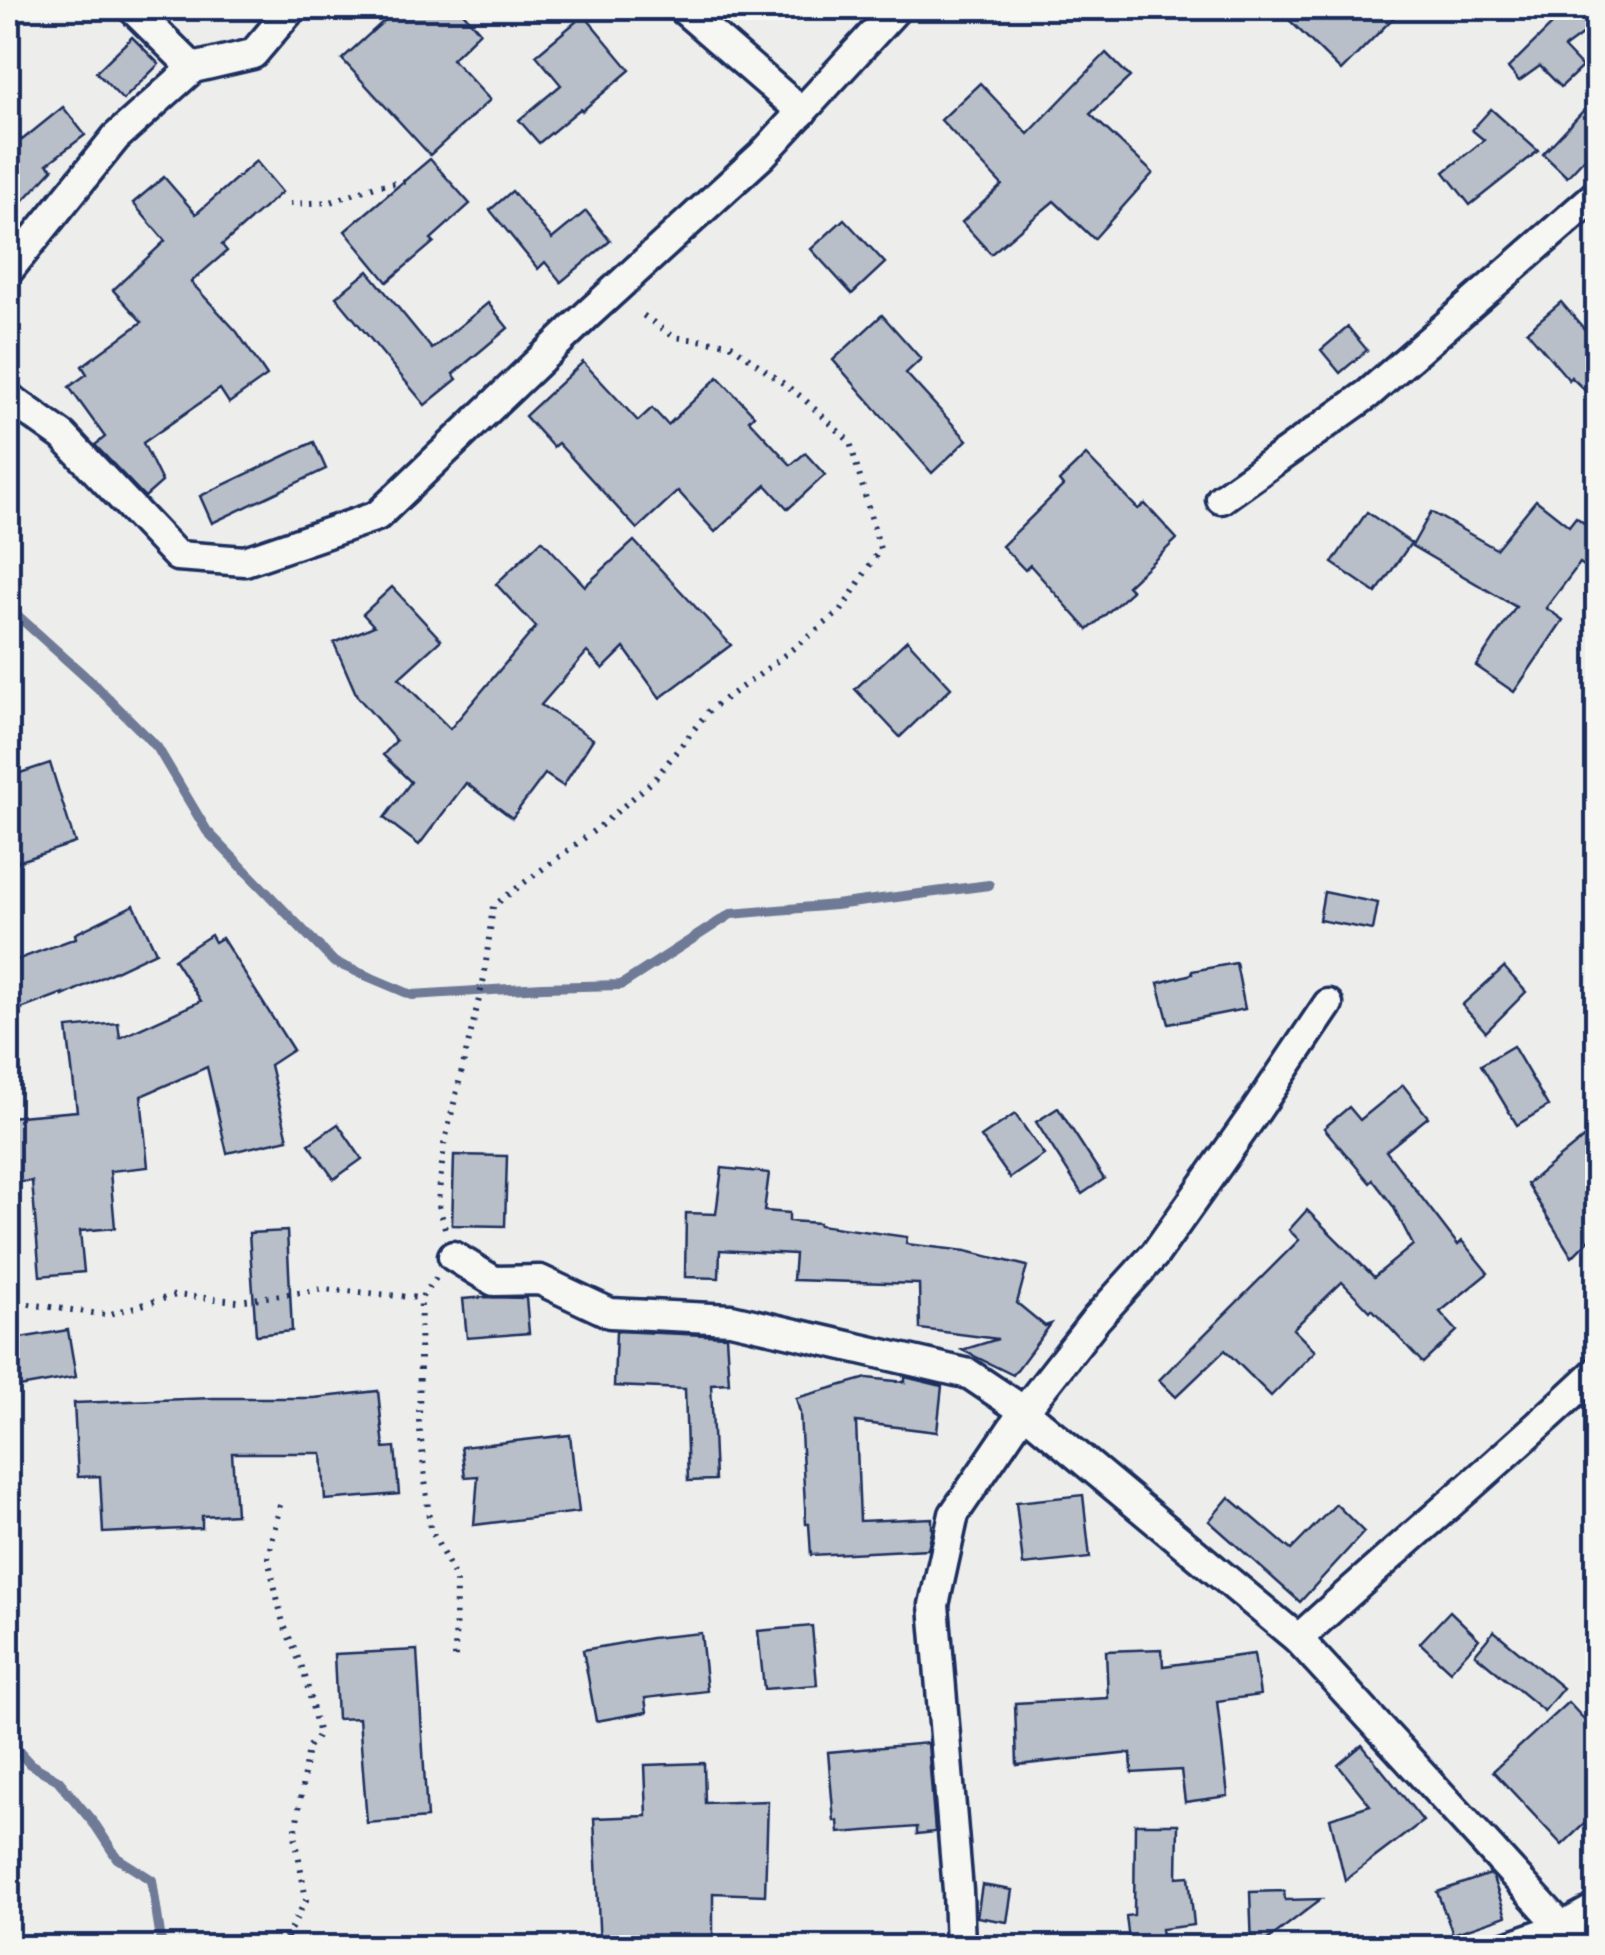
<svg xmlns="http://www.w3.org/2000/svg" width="1605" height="1955" viewBox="0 0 1605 1955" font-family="Itim,sans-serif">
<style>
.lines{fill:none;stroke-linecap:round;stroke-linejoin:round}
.stream{stroke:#6e7a96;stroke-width:10}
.building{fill:#b9bfc8;stroke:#1b2f5e;stroke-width:2.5}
.minor-casing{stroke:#1b2f5e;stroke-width:35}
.path{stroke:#1b2f5e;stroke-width:6;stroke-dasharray:2.5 8;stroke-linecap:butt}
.minor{stroke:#f6f6f2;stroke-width:28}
</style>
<rect width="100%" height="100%" fill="#edeeec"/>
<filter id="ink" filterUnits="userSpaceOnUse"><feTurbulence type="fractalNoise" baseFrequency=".01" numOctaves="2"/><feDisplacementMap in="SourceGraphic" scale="20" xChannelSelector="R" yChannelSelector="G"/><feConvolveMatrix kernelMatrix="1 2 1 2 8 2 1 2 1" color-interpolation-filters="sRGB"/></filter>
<g filter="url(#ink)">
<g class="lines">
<g class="stream">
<path d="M 8,607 L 98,688 L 157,747 L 207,831 L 334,962 L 412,995 L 543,987 L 621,985 L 731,914 L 835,905 L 989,885"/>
<path d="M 8,1740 L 30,1764 L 58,1780 L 96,1826 L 117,1858 L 152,1880 L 162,1948"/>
</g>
</g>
<g class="building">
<path d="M 398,8 L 459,8 L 480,32 L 452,59 L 490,100 L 430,155 L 342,59 Z"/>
<path d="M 1277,8 L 1403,8 L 1341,71 Z"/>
<path d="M 1544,8 L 1598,8 L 1598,23 L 1564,48 L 1582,67 L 1561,87 L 1540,66 L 1519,81 L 1508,68 L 1555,22 Z"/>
<path d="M 584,15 L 630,70 L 582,111 L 580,109 L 539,143 L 519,120 L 561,85 L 536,55 Z"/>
<path d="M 132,37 L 159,64 L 123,100 L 96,72 Z"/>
<path d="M 1106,53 L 1130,77 L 1090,114 L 1153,173 L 1094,239 L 1054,201 L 991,254 L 962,222 L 1002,185 L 941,120 L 980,83 L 1028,134 Z"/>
<path d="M 1598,95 L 1598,144 L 1567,177 L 1543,154 Z"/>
<path d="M 63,107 L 85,135 L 47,164 L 53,169 L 8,217 L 8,152 L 20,138 L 22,140 Z"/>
<path d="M 1491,109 L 1538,151 L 1470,205 L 1444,172 L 1484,140 L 1472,130 Z"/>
<path d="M 430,159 L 470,204 L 431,239 L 434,242 L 387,282 L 345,231 Z"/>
<path d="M 256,161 L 282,192 L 222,245 L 227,251 L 191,282 L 237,332 L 267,376 L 229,403 L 220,389 L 143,443 L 162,482 L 145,497 L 95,445 L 105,437 L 69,387 L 87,374 L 82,366 L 142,322 L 113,290 L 165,241 L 133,203 L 164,177 L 196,214 Z"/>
<path d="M 512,191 L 552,239 L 586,211 L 610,241 L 561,282 L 545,262 L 538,269 L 490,210 Z"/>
<path d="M 844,219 L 885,263 L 852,294 L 811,249 Z"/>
<path d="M 368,271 L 432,349 L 488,303 L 508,328 L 453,374 L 457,379 L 425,405 L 336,297 Z"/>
<path d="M 1561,302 L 1598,345 L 1598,403 L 1571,377 L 1569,380 L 1527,331 Z"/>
<path d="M 882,315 L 921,359 L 906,373 L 967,440 L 932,473 L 833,360 Z"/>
<path d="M 1348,327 L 1367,350 L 1340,373 L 1321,350 Z"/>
<path d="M 583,362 L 638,421 L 652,408 L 668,425 L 718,377 L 754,415 L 749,420 L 791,465 L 805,453 L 825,475 L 788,509 L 766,485 L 715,532 L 678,491 L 637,529 L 558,443 L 553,447 L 525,416 Z"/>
<path d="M 314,442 L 326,469 L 212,523 L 200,496 Z"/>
<path d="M 1086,455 L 1138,509 L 1145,504 L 1177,539 L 1127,586 L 1132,591 L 1088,630 L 1030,565 L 1025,570 L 1002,546 L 1063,486 L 1059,481 Z"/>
<path d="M 1536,500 L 1569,526 L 1576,517 L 1598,534 L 1598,576 L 1580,563 L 1546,608 L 1563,620 L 1514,692 L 1476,666 L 1516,607 L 1412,546 L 1431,512 L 1496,549 Z"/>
<path d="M 1367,512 L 1411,543 L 1376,593 L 1332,563 Z"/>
<path d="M 542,540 L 585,586 L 634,541 L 731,645 L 660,698 L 624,648 L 603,669 L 587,652 L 541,705 L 593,739 L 563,786 L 545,774 L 512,818 L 466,783 L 419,845 L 384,818 L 411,782 L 383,755 L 396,741 L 357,696 L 334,643 L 374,626 L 363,614 L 392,587 L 441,640 L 399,678 L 450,729 L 536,627 L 496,584 Z"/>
<path d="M 907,640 L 951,688 L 900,737 L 855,689 Z"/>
<path d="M 50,763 L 75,843 L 17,862 L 8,833 L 8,777 Z"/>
<path d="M 1324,892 L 1378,903 L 1373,930 L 1319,920 Z"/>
<path d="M 134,905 L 156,952 L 63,996 L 63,993 L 8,1014 L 8,963 L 76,938 L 75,934 Z"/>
<path d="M 211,935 L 215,942 L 222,938 L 293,1050 L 270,1065 L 288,1139 L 227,1153 L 207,1067 L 141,1096 L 148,1167 L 110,1171 L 115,1228 L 80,1231 L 84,1272 L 40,1276 L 32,1181 L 8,1183 L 8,1117 L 77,1111 L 67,1028 L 118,1023 L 120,1038 L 201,1001 L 174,959 Z"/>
<path d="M 1236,963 L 1245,1009 L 1169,1024 L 1158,983 L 1192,974 L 1192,971 Z"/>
<path d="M 1504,967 L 1526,992 L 1486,1032 L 1462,1005 Z"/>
<path d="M 1513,1046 L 1548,1106 L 1517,1125 L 1481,1065 Z"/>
<path d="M 1403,1085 L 1428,1117 L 1386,1151 L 1458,1245 L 1462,1241 L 1488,1273 L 1440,1312 L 1457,1331 L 1423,1363 L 1372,1309 L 1370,1311 L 1342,1282 L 1293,1329 L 1315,1351 L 1271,1396 L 1225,1350 L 1176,1397 L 1159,1380 L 1299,1240 L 1289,1230 L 1307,1210 L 1374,1277 L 1413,1245 L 1393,1206 L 1373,1180 L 1370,1183 L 1324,1128 L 1349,1107 L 1360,1120 Z"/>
<path d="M 1058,1108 L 1104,1179 L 1082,1194 L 1036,1122 Z"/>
<path d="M 1015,1114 L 1044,1155 L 1010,1178 L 981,1137 Z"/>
<path d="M 338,1124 L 362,1159 L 334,1179 L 309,1144 Z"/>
<path d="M 1598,1126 L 1598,1231 L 1572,1257 L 1527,1184 Z"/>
<path d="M 454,1155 L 507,1156 L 505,1226 L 452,1225 Z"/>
<path d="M 722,1168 L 769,1173 L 764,1211 L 789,1213 L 789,1221 L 819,1223 L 819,1225 L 907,1237 L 906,1244 L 966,1251 L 1027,1266 L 1017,1303 L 1045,1326 L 1051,1324 L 1013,1375 L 962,1350 L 998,1339 L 920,1329 L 919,1284 L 793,1280 L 795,1254 L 720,1250 L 719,1278 L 685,1277 L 686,1213 L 716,1214 Z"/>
<path d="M 287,1231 L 292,1331 L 256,1335 L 249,1233 Z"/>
<path d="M 487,1297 L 526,1298 L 529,1333 L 467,1338 L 463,1299 Z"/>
<path d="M 68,1330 L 76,1377 L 8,1389 L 8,1340 Z"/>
<path d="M 616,1331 L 726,1336 L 729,1383 L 711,1384 L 715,1480 L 688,1481 L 685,1389 L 614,1386 Z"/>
<path d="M 905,1377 L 942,1386 L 937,1432 L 856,1422 L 860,1521 L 932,1518 L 932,1532 L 928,1549 L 811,1555 L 809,1524 L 806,1524 L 800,1413 L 796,1398 L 867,1378 L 905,1382 Z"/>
<path d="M 378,1391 L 384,1448 L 395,1447 L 399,1494 L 325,1500 L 322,1453 L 232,1453 L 236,1514 L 202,1516 L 202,1528 L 103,1533 L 100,1476 L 78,1477 L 74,1403 L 214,1398 L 314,1398 Z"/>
<path d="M 570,1435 L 579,1512 L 474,1525 L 478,1476 L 465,1477 L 461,1447 Z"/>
<path d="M 1083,1495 L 1090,1558 L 1023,1565 L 1016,1502 Z"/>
<path d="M 1229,1497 L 1291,1550 L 1336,1504 L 1364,1532 L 1300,1602 L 1209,1521 Z"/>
<path d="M 1450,1611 L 1479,1639 L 1450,1671 L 1420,1643 Z"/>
<path d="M 812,1626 L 817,1685 L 764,1689 L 758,1631 Z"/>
<path d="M 1494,1631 L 1563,1688 L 1544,1711 L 1475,1654 Z"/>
<path d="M 701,1633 L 707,1691 L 645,1698 L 647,1712 L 596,1721 L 583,1650 L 651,1638 Z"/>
<path d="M 1162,1649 L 1163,1666 L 1254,1654 L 1260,1695 L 1217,1701 L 1228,1796 L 1185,1802 L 1181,1770 L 1132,1773 L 1131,1753 L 1017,1765 L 1015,1703 L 1108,1698 L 1106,1651 Z"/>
<path d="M 417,1650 L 427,1818 L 367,1823 L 359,1718 L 337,1719 L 334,1654 Z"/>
<path d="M 1568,1702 L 1598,1734 L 1598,1811 L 1562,1845 L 1493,1771 Z"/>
<path d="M 928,1743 L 935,1832 L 917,1834 L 917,1827 L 839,1833 L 838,1821 L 834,1821 L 828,1752 Z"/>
<path d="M 1362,1745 L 1423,1821 L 1345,1880 L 1330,1818 L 1370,1805 L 1338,1765 Z"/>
<path d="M 704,1763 L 705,1803 L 768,1801 L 765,1895 L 713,1893 L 713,1948 L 600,1948 L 594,1818 L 647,1816 L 645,1765 Z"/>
<path d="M 1135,1824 L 1178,1824 L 1177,1877 L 1189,1876 L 1194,1925 L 1161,1929 L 1163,1944 L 1130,1948 L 1126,1916 L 1134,1915 Z"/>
<path d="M 1490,1874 L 1493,1878 L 1506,1916 L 1453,1934 L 1437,1892 Z"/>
<path d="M 982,1885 L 1012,1890 L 1007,1922 L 977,1917 Z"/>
<path d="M 1284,1891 L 1285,1900 L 1321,1899 L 1257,1948 L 1252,1948 L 1250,1892 Z"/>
</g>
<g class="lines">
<defs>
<g id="minor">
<path d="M 132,8 L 193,68"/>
<path d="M 682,8 L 802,112"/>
<path d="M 8,271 L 116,137 L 193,68 L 253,54 L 292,8"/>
<path d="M 8,397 L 63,436 L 177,556 L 245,561 L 377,516 L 587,315 L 762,155 L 897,8"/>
<path d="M 1221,499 L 1368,394 L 1598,193"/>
<path d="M 453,1256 L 494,1281 L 540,1280 L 610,1313 L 731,1319 L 969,1374 L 1024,1411 L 1298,1639 L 1562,1927 L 1587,1948"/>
<path d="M 1298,1639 C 1397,1548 1500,1463 1598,1370"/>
<path d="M 960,1948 L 958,1891 L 934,1605 L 954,1514 L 1024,1411 L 1096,1319 L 1155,1254 L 1256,1111 L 1328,1004"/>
<path d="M 1503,1948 L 1562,1927 L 1598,1907"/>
</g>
</defs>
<use href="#minor" class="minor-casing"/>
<g class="path">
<path d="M 290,204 L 331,202 L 375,186 L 409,181"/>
<path d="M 445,1228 L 438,1202 L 444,1145 L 484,978 L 493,906 L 599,827 L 654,780 L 710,709 L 759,675 L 841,611 L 880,549 L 850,442 L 803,398 L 730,344 L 674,337 L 637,311"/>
<path d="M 436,1278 L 421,1298 L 419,1420 L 430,1528 L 456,1579 L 455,1660"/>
<path d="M 8,1301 L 107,1315 L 176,1295 L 238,1301 L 324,1289 L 421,1298"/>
<path d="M 280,1505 L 268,1558 L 283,1623 L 304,1672 L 319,1735 L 308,1747 L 295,1835 L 306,1900 L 287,1936 L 289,1948"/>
</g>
<use href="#minor" class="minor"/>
</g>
</g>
<rect width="1605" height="1955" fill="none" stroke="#f6f6f2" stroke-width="40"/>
<rect x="20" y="20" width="1565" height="1915" fill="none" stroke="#1b2f5e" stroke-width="4" filter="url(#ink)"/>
</svg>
